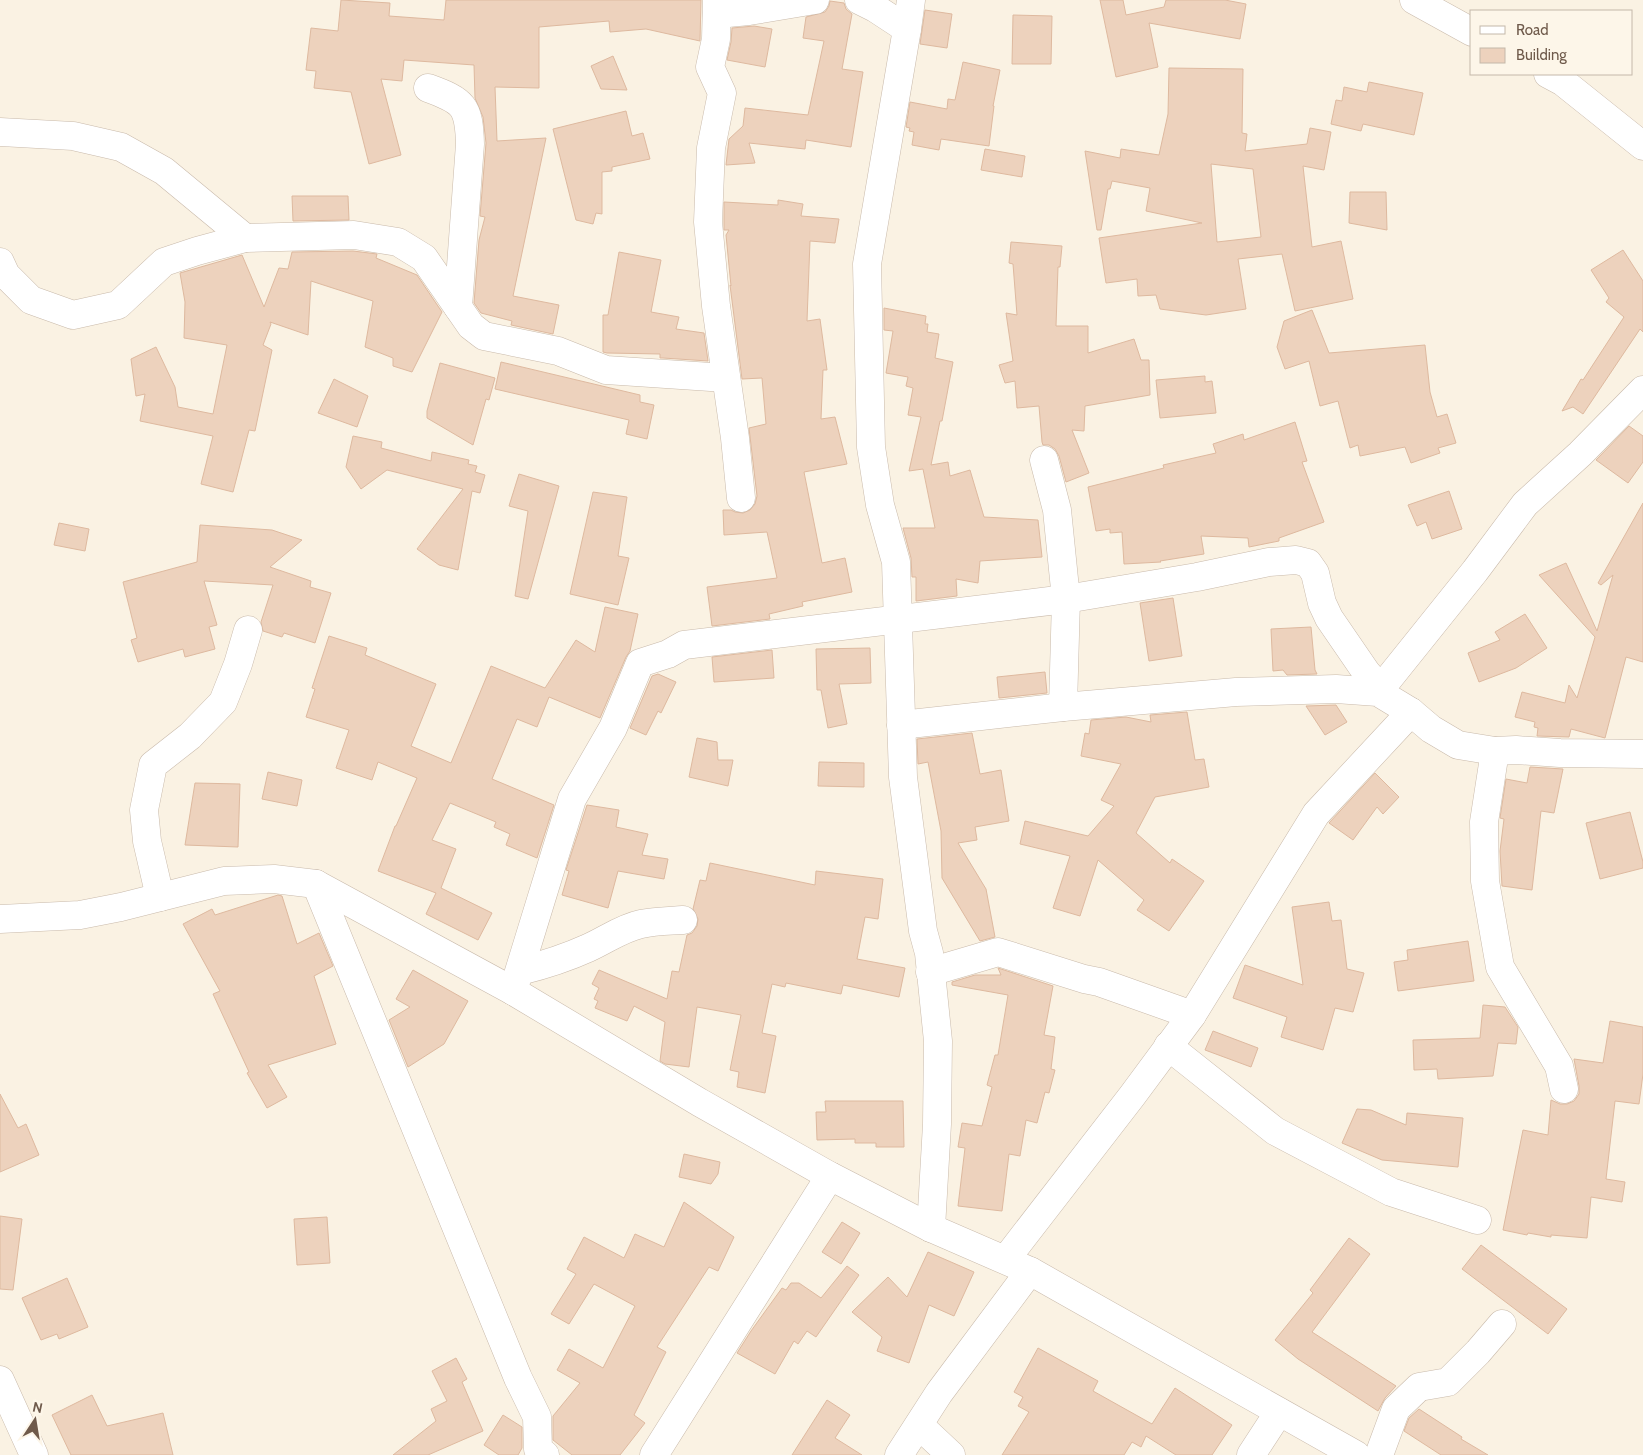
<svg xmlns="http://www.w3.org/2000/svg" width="1643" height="1455" viewBox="0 0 1643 1455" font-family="Cabin,sans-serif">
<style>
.building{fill:#edd2bd;stroke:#deb99f;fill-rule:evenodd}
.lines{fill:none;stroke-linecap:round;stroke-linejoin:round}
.minor-casing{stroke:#c9baab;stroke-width:29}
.minor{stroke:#fff;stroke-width:28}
</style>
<rect width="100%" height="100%" fill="#faf2e3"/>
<g class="building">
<path d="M 341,0 L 390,3 L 389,16 L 444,20 L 446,0 L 701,0 L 700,41 L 646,29 L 610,32 L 609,21 L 539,27 L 539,88 L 495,87 L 497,141 L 546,138 L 513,296 L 559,305 L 553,334 L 511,325 L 512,321 L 481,313 L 474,303 L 479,240 L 485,217 L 480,216 L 486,143 L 483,117 L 475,98 L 474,65 L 404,60 L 402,81 L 381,79 L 401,155 L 369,164 L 351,92 L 314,88 L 316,71 L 306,70 L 311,28 L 338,31 Z"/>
<path d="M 1100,0 L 1123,0 L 1126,15 L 1164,7 L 1166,0 L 1225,0 L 1246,4 L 1240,39 L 1149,23 L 1158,67 L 1116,77 Z"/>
<path d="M 830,1 L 844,3 L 846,9 L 852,14 L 842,69 L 863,72 L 851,147 L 806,140 L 805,149 L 749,143 L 755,163 L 726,165 L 729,139 L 743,126 L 745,108 L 808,115 L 824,41 L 803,38 L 806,17 L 825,12 L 829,6 Z"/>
<path d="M 925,10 L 952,14 L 947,48 L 920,44 Z"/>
<path d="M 1013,15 L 1052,16 L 1051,64 L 1012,64 Z"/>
<path d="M 754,26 L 772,29 L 765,67 L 727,60 L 731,42 L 732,28 Z"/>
<path d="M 613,56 L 627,90 L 601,89 L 591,66 Z"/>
<path d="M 963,62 L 1000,70 L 993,106 L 994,106 L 989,146 L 941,139 L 939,150 L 912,145 L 914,132 L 909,131 L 910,128 L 906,127 L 910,102 L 947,109 L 948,99 L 955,100 Z"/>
<path d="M 1169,68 L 1243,69 L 1242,133 L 1247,134 L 1245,151 L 1307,144 L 1310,128 L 1331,132 L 1324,170 L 1303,166 L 1312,247 L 1341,241 L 1353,299 L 1295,311 L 1282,254 L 1238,259 L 1246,309 L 1206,315 L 1160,309 L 1156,295 L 1138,296 L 1137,279 L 1106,283 L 1099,238 L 1202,223 L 1146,211 L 1150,188 L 1112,181 L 1110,189 L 1108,189 L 1101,230 L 1097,230 L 1085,151 L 1120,158 L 1121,149 L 1159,155 L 1168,114 ZM 1211,164 L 1253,169 L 1261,237 L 1217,242 Z"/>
<path d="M 1369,82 L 1423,93 L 1414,135 L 1363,124 L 1361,131 L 1331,124 L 1336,100 L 1342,101 L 1344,87 L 1367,92 Z"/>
<path d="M 626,111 L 632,136 L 643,133 L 650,159 L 612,167 L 612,171 L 602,172 L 602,214 L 596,213 L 593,224 L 576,220 L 553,129 Z"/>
<path d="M 985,149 L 1025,156 L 1022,177 L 981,170 Z"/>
<path d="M 1350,192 L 1386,192 L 1387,230 L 1349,223 Z"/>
<path d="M 292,196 L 348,196 L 349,220 L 293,221 Z"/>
<path d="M 778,200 L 803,204 L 801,216 L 839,219 L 835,243 L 810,241 L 807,321 L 820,319 L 827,370 L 823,370 L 821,419 L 835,417 L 847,464 L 804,472 L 822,563 L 845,558 L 852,592 L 802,602 L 803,606 L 769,614 L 770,619 L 712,626 L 707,587 L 777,578 L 767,532 L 724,535 L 723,510 L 731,510 L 735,512 L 743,513 L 750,510 L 755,504 L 757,496 L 749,428 L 766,424 L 762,378 L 742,379 L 730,285 L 731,286 L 726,235 L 729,230 L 724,230 L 724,202 L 778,205 Z"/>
<path d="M 1011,242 L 1062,246 L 1060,267 L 1058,267 L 1056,326 L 1088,326 L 1088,353 L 1134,339 L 1141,360 L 1149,360 L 1150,395 L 1085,406 L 1084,431 L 1072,430 L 1089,473 L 1066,482 L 1059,456 L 1055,449 L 1049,445 L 1043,445 L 1042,442 L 1039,406 L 1017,408 L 1015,381 L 1005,383 L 999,365 L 1013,361 L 1006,313 L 1017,315 L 1013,264 L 1009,263 Z"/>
<path d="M 1623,250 L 1643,281 L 1643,332 L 1640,329 L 1583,414 L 1573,407 L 1562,411 L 1581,379 L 1583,380 L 1624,317 L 1606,302 L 1609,298 L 1591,270 Z"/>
<path d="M 353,251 L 377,254 L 376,258 L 417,275 L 442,312 L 412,372 L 393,366 L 393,358 L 365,347 L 373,301 L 311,281 L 308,335 L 270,322 L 271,324 L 263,345 L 272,350 L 255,431 L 249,430 L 233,492 L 201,484 L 213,436 L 140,421 L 145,394 L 136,396 L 131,359 L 156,347 L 175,387 L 178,407 L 213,414 L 227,345 L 184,338 L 185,302 L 180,273 L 242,255 L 264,307 L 279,268 L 288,269 L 292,252 Z"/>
<path d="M 619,252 L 661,260 L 651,312 L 679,317 L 676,329 L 704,333 L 708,361 L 663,358 L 660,358 L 660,354 L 607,353 L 603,352 L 603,315 L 608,315 Z"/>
<path d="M 884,308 L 926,316 L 925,324 L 928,324 L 927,332 L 939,334 L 935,358 L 953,362 L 942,421 L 940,421 L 931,465 L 948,462 L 950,476 L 970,470 L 984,517 L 1038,520 L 1042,557 L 980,561 L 978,583 L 956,579 L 957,596 L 916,601 L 916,577 L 912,577 L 911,558 L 903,528 L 935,528 L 923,469 L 909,471 L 921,417 L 908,415 L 913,388 L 906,386 L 908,377 L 886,373 L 893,331 L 884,330 Z"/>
<path d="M 1312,310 L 1329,353 L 1425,345 L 1430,392 L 1437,417 L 1447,414 L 1456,443 L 1438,448 L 1440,453 L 1411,463 L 1405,447 L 1360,456 L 1358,445 L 1350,448 L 1338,401 L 1320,406 L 1309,361 L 1285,369 L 1277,347 L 1284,321 Z"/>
<path d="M 501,362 L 640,395 L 640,402 L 654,405 L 647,439 L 626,434 L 629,420 L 495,389 Z"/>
<path d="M 440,363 L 495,378 L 489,400 L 486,399 L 473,445 L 427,418 L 427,411 Z"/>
<path d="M 1205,376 L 1205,382 L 1212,381 L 1216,413 L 1160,418 L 1156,380 Z"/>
<path d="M 334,379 L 368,396 L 357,427 L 318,413 Z"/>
<path d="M 1295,422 L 1307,461 L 1302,462 L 1324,522 L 1279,538 L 1279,541 L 1249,547 L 1248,538 L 1201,536 L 1204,554 L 1160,561 L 1161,562 L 1124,564 L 1122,532 L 1110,533 L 1110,529 L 1096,531 L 1088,487 L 1164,468 L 1163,465 L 1216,453 L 1213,444 L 1243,434 L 1244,440 Z"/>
<path d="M 1629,426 L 1643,436 L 1643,462 L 1628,483 L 1596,460 Z"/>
<path d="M 353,436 L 382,442 L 381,448 L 431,461 L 432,452 L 469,460 L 468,464 L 477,466 L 475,472 L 485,475 L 480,493 L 472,491 L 458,570 L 439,565 L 417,549 L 463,489 L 387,470 L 361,489 L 346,467 Z"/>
<path d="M 519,474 L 559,486 L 528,599 L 515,596 L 528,511 L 509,506 Z"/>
<path d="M 1449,491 L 1462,529 L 1432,539 L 1426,522 L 1417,526 L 1408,505 Z"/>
<path d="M 593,492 L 627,497 L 618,556 L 629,558 L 618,605 L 570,594 Z"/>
<path d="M 1643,503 L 1643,662 L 1626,657 L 1605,738 L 1571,729 L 1569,737 L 1537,736 L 1538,728 L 1534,727 L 1535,722 L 1515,717 L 1522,692 L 1565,703 L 1569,685 L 1577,698 L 1595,637 L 1539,575 L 1566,563 L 1597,631 L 1613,575 L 1601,585 L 1598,583 Z"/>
<path d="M 59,523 L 89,529 L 85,551 L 54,545 Z"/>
<path d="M 200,525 L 272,530 L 302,540 L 270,567 L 311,581 L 310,587 L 331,593 L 315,643 L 284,633 L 282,637 L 263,631 L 261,622 L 273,585 L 204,581 L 217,625 L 209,627 L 215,649 L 185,657 L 183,649 L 138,662 L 131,640 L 137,638 L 123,582 L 197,562 Z"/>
<path d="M 1173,598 L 1182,656 L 1149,661 L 1140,603 Z"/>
<path d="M 605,607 L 638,614 L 630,651 L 626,657 L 600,718 L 549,697 L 537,727 L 517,719 L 492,779 L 554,805 L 537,858 L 506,845 L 510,834 L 494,827 L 496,822 L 450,803 L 432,840 L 456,849 L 441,888 L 492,913 L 478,940 L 426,914 L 436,893 L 378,871 L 395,826 L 396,826 L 417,778 L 378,762 L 372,780 L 336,768 L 349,730 L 306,717 L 315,689 L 312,688 L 329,636 L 367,648 L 365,655 L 436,684 L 411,746 L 451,763 L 491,666 L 545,688 L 576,640 L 595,652 Z"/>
<path d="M 1525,614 L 1547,648 L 1516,668 L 1479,682 L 1468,653 L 1500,640 L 1495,632 Z"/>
<path d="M 1311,627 L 1315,670 L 1317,674 L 1287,675 L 1283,670 L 1273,671 L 1271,629 Z"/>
<path d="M 870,648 L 871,683 L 839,684 L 847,724 L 828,728 L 821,690 L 817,690 L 816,649 Z"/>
<path d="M 772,650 L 774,678 L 714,682 L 712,657 Z"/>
<path d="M 1045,672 L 1047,693 L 999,698 L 997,677 Z"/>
<path d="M 658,674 L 676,682 L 661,713 L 658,711 L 646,735 L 630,728 L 652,676 Z"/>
<path d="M 1336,705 L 1347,722 L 1325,735 L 1306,706 Z"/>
<path d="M 1187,712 L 1195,760 L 1204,759 L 1209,787 L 1155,797 L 1136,833 L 1170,863 L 1172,859 L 1204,881 L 1169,931 L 1137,910 L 1144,900 L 1098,860 L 1080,916 L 1053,908 L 1070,856 L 1020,844 L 1025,821 L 1088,836 L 1114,806 L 1101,800 L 1121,764 L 1081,756 L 1085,733 L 1089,734 L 1091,720 L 1126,717 L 1151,722 L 1150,715 Z"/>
<path d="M 972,733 L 980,774 L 1001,770 L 1009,821 L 975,827 L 977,840 L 958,843 L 986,889 L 995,937 L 980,941 L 942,878 L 941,831 L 928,762 L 918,764 L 917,739 Z"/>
<path d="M 697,738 L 717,742 L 718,760 L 733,760 L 728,786 L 689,777 Z"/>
<path d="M 819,762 L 864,763 L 864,787 L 818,786 Z"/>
<path d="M 1530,767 L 1563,769 L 1554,813 L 1541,811 L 1532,890 L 1502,886 L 1500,851 L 1504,819 L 1500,818 L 1506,779 L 1527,783 Z"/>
<path d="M 268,772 L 302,780 L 297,806 L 262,799 Z"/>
<path d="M 1375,773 L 1399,797 L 1383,814 L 1377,807 L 1353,840 L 1329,823 Z"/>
<path d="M 195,783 L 240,784 L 238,847 L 185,845 Z"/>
<path d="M 587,805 L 619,810 L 616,827 L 648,834 L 642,855 L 668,859 L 664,879 L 618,871 L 608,908 L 562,895 L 569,871 L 566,870 Z"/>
<path d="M 1630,812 L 1643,862 L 1643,868 L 1600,879 L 1586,823 Z"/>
<path d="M 710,863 L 815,885 L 816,871 L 883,879 L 878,919 L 865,917 L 857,959 L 905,968 L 899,997 L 843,985 L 841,994 L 786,983 L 785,987 L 772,984 L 762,1033 L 776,1036 L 765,1093 L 737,1087 L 739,1072 L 730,1070 L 741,1015 L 697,1007 L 689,1067 L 665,1064 L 660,1061 L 665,1022 L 634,1006 L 627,1021 L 595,1008 L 598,1001 L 594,999 L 599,988 L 592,984 L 599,970 L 667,999 L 672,971 L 679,972 L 687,935 L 692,933 L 697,926 L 698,919 L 693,909 L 700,880 L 706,881 Z"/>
<path d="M 278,895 L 282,896 L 297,944 L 319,933 L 333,966 L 314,976 L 336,1044 L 268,1065 L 287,1097 L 267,1108 L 247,1073 L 249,1072 L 213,994 L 220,991 L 183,924 L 212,909 L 215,915 Z"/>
<path d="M 1329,902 L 1332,921 L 1341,920 L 1347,969 L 1364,973 L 1353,1012 L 1335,1008 L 1323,1050 L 1281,1037 L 1287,1017 L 1233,998 L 1245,965 L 1303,985 L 1292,907 Z"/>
<path d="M 1468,941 L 1474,981 L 1398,991 L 1394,962 L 1408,960 L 1407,950 Z"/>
<path d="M 998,968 L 1053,986 L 1044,1035 L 1055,1037 L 1051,1069 L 1055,1070 L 1049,1093 L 1045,1092 L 1037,1123 L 1026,1120 L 1020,1156 L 1009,1154 L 1002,1211 L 958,1206 L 965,1148 L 958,1147 L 962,1123 L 982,1126 L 992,1087 L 987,1085 L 995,1055 L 998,1055 L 1008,995 L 952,985 L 952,982 L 975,975 L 1001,975 Z"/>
<path d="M 413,970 L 468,1001 L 444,1044 L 408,1067 L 389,1020 L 410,1007 L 396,999 Z"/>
<path d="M 1483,1005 L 1505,1007 L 1518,1027 L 1516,1044 L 1498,1043 L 1493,1076 L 1438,1079 L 1437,1069 L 1414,1070 L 1413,1040 L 1480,1038 Z"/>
<path d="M 1610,1021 L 1643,1027 L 1643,1074 L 1639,1104 L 1615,1101 L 1606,1179 L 1625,1182 L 1622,1202 L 1591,1197 L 1587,1238 L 1551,1235 L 1551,1237 L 1528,1233 L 1527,1235 L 1503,1230 L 1523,1130 L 1548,1135 L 1551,1100 L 1560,1104 L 1567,1104 L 1574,1101 L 1579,1094 L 1579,1086 L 1574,1059 L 1603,1063 Z"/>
<path d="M 1213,1031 L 1258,1048 L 1251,1067 L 1205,1050 Z"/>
<path d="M 0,1094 L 18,1128 L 26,1124 L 39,1155 L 0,1172 Z"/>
<path d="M 825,1101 L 903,1101 L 904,1147 L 876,1147 L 876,1143 L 855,1143 L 855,1139 L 817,1140 L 816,1112 L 826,1112 Z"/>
<path d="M 1357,1109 L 1371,1110 L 1406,1125 L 1407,1113 L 1463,1118 L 1458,1167 L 1382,1160 L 1342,1143 Z"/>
<path d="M 684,1154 L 720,1162 L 718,1174 L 711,1184 L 679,1177 Z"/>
<path d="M 684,1202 L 734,1237 L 718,1271 L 709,1267 L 657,1347 L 666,1352 L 634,1415 L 645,1423 L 620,1455 L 572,1455 L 553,1440 L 553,1416 L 580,1383 L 557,1370 L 569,1349 L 603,1368 L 635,1306 L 594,1284 L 569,1324 L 551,1314 L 576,1274 L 567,1269 L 584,1237 L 624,1258 L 635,1234 L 664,1247 Z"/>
<path d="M 0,1216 L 22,1219 L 13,1290 L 0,1289 Z"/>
<path d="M 327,1217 L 330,1263 L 297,1265 L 294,1219 Z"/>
<path d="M 842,1222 L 860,1233 L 841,1264 L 822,1252 Z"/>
<path d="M 1349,1238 L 1370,1254 L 1312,1332 L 1396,1386 L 1385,1398 L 1378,1411 L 1298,1359 L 1275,1340 L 1313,1293 L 1310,1290 Z"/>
<path d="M 1481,1245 L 1567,1309 L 1548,1334 L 1462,1269 Z"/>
<path d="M 928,1252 L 974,1272 L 954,1316 L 929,1305 L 909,1363 L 877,1351 L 882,1337 L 852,1312 L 888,1277 L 907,1297 Z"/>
<path d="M 847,1266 L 859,1275 L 816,1337 L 807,1331 L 798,1344 L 794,1341 L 775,1374 L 737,1353 L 751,1331 L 782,1288 L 786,1290 L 791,1283 L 799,1283 L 821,1298 Z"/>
<path d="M 67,1278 L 88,1327 L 59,1339 L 57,1334 L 41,1340 L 22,1298 Z"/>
<path d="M 1038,1348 L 1098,1381 L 1093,1391 L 1152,1424 L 1175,1388 L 1232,1425 L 1212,1455 L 1176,1455 L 1146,1436 L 1141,1447 L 1132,1442 L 1124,1455 L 1002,1455 L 1029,1412 L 1018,1406 L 1023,1397 L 1014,1392 Z"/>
<path d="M 456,1358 L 467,1379 L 462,1382 L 483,1431 L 428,1455 L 393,1455 L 436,1421 L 431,1409 L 447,1401 L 432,1371 Z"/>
<path d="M 92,1395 L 107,1426 L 163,1413 L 173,1455 L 71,1455 L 52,1415 Z"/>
<path d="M 827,1400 L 850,1415 L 835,1438 L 862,1455 L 792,1455 Z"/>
<path d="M 1419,1409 L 1462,1437 L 1461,1439 L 1488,1455 L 1441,1455 L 1404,1431 L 1409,1418 Z"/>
<path d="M 503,1415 L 522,1427 L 522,1448 L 518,1455 L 499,1455 L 484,1445 Z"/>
</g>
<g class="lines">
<defs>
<g id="minor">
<path d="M 717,0 L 716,39 L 710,67 L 722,93 L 711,148 L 708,222 L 716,306 L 735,438 L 741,498"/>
<path d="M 859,0 L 875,8 L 907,29"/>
<path d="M 911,0 L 907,29 L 867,264 L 871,447 L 880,505 L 896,562 L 903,777 L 923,931 L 929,953 L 938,1041 L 937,1124 L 931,1228"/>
<path d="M 1414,0 L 1472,32"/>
<path d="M 717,14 L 749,11 L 815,0"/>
<path d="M 1548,74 L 1563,82 L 1643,146"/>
<path d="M 428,88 C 464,101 469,106 470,144 L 458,307"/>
<path d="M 0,132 L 73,136 L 121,147 L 164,171 L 245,238"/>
<path d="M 0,262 L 6,275 L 31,300 L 73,315 L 118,305 L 164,262 L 197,251 L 245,238 L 354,235 L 398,242 L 424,258 L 471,326 L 484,336 L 558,351 L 606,370 L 726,378"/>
<path d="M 1044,460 L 1057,510 L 1066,599 L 1063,707"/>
<path d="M 1378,692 L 1475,571 L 1525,504 L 1580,454 L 1643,390"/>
<path d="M 901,725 L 1063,707 L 1236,692 L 1336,689 L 1378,692 L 1411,712 L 1431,729 L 1458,745 L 1495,751 L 1516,750 L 1560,753 L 1643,754"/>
<path d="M 1495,751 L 1484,822 L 1485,881 L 1500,967 L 1559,1066 L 1564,1089"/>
<path d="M 316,884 L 518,1378 L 537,1417 L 538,1449 L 545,1455"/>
<path d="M 160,897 L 147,841 L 144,810 L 153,765 L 190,736 L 223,702 L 238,664 L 248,630"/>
<path d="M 0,919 L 80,915 L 121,907 L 224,881 L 274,879 L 316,884 L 513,991 L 699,1102 L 830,1176 L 931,1228 L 1030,1271 L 1356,1455"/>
<path d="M 520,971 C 544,965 566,958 588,948 C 606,940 622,928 641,924 C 655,921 669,921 683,920"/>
<path d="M 930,972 L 998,952 L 1084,979 L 1099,982 L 1192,1015"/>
<path d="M 513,991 L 572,799 L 613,728 L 640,663 L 668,654 L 684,645 L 1066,599 L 1197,577 L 1269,562 L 1296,560 L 1308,563 L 1315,573 L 1322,603 L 1329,618 L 1366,672 L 1381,689"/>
<path d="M 1168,1046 L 1275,1131 L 1391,1192 L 1477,1220"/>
<path d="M 1006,1259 L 1132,1096 L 1192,1015 L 1316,814 L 1411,712"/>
<path d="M 0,1380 L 34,1455"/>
<path d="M 919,1425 L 951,1455"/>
<path d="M 654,1455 L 830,1176"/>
<path d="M 899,1455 L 939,1393 L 1030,1271"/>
<path d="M 1251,1455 L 1279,1412"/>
<path d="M 1379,1455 L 1396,1409 L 1419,1387 L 1448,1382 L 1478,1352 L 1502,1324"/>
</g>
</defs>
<use href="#minor" class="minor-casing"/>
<use href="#minor" class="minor"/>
</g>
<rect x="1470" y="10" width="162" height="65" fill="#fdf6e9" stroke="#c4b8aa"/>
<rect x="1480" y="26" width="25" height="8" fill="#ffffff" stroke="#c4b8aa"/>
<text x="1516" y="35" font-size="15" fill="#6f5a4b">Road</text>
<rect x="1480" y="48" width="25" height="15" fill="#edd2bd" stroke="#c4b8aa"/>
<text x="1516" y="60" font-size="15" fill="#6f5a4b">Building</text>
<g transform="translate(35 1420) rotate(12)" stroke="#fdf6e9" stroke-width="4" paint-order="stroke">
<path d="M0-4L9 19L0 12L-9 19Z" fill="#6f5a4b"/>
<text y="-8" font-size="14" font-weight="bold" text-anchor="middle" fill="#6f5a4b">N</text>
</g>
</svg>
